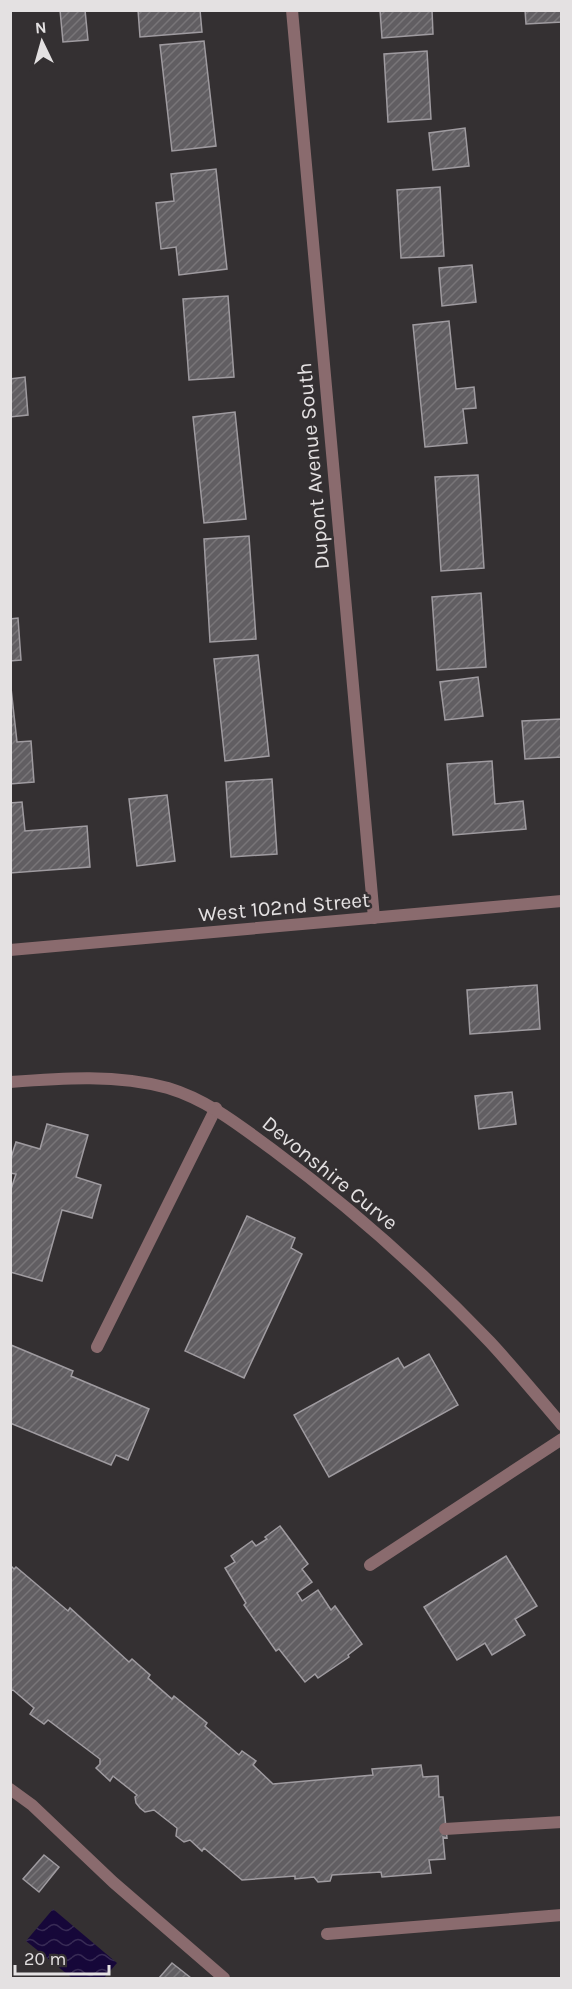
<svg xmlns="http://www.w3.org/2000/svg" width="572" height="1989" viewBox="0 0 572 1989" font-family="Karla,sans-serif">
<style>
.water{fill:url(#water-waves)}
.building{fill:url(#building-hatch);stroke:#9f9ba0;stroke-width:1.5}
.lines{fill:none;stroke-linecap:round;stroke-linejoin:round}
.service{stroke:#8a6b6e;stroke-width:12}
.minor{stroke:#8a6b6e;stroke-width:12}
.labels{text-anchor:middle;stroke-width:5;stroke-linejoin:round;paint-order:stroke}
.street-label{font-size:21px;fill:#e4e1e2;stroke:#343032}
</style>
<defs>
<pattern id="water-waves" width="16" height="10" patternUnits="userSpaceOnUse" patternTransform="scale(1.5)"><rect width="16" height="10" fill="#160739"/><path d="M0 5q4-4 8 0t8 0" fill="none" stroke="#382b55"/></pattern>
<pattern id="building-hatch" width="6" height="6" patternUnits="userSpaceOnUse" patternTransform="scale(1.5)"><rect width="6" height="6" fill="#615e62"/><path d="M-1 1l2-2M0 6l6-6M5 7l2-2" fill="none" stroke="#787578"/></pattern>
</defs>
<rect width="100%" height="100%" fill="#343032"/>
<path class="water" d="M 53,1909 L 117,1963 L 104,1978 L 72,1978 L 26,1941 Z"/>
<g class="building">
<path d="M 60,10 L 85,10 L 88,40 L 63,42 Z"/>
<path d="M 138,10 L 200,10 L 202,32 L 140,37 Z"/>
<path d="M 380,10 L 432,10 L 433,34 L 382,38 Z"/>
<path d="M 525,10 L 562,10 L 562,22 L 526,24 Z"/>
<path d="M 204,41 L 216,146 L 172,151 L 160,45 Z"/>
<path d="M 427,51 L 431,119 L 388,122 L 384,54 Z"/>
<path d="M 465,128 L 469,166 L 433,170 L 429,133 Z"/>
<path d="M 216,169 L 227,269 L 179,275 L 176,247 L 161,249 L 156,203 L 174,201 L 171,174 Z"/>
<path d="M 440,187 L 444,256 L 401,258 L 397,190 Z"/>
<path d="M 472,265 L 476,302 L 442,306 L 439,268 Z"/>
<path d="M 228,296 L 234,377 L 189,380 L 183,299 Z"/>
<path d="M 449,321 L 456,389 L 474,387 L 476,408 L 463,409 L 467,443 L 425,447 L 413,325 Z"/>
<path d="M 25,377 L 28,415 L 10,417 L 10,379 Z"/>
<path d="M 235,412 L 246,519 L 204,523 L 193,417 Z"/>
<path d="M 478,475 L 484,568 L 441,571 L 435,477 Z"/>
<path d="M 249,536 L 256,639 L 210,642 L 204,539 Z"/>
<path d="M 481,593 L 486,667 L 437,670 L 432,597 Z"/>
<path d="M 18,618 L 21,660 L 10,661 L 10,619 Z"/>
<path d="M 258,655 L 269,756 L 225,761 L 214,659 Z"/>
<path d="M 478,677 L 483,716 L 445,720 L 440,682 Z"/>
<path d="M 10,679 L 17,742 L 31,741 L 34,782 L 10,784 Z"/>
<path d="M 561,719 L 562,757 L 525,759 L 522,721 Z"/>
<path d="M 492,761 L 495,804 L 523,801 L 526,829 L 453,835 L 447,764 Z"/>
<path d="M 272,779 L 277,854 L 231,857 L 226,782 Z"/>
<path d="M 167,795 L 175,861 L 137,866 L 129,799 Z"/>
<path d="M 22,802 L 25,831 L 87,826 L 90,867 L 10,873 L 10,803 Z"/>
<path d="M 537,985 L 540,1029 L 470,1034 L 467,990 Z"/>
<path d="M 512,1092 L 516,1124 L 479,1129 L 475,1096 Z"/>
<path d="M 47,1124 L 88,1135 L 76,1177 L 101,1185 L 92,1218 L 62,1210 L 42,1281 L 10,1272 L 10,1192 L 16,1174 L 10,1173 L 10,1161 L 16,1142 L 40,1149 Z"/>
<path d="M 247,1216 L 295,1238 L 291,1248 L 302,1254 L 244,1378 L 185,1351 Z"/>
<path d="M 11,1345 L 73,1371 L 71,1376 L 149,1409 L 128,1460 L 116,1455 L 111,1465 L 10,1423 Z"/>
<path d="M 429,1354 L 458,1405 L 329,1477 L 294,1415 L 398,1358 L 404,1368 Z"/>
<path d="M 280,1526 L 308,1564 L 302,1569 L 312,1582 L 297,1593 L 302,1601 L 318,1590 L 331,1610 L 335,1606 L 362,1644 L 348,1655 L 349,1657 L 318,1678 L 315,1674 L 305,1682 L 279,1649 L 276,1651 L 244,1605 L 246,1603 L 225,1568 L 235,1562 L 231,1556 L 252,1541 L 256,1546 L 267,1539 L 265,1537 Z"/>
<path d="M 506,1556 L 537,1606 L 515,1619 L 525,1635 L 492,1655 L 485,1643 L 457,1660 L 424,1607 Z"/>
<path d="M 10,1565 L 14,1569 L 16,1567 L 68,1611 L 70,1608 L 129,1662 L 132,1659 L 150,1675 L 148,1678 L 172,1699 L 174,1696 L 207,1723 L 205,1726 L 239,1755 L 242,1751 L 256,1761 L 253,1765 L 273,1784 L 373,1775 L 372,1769 L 421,1765 L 423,1777 L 438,1776 L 439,1797 L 443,1797 L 447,1838 L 443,1837 L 445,1859 L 429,1860 L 431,1873 L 382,1877 L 381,1872 L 332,1875 L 330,1881 L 318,1882 L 314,1877 L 295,1879 L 295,1876 L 242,1880 L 204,1848 L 202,1851 L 190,1840 L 184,1842 L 176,1836 L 177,1828 L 154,1810 L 145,1812 L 140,1808 L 136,1803 L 135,1797 L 137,1795 L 113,1776 L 110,1781 L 96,1768 L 100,1764 L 100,1759 L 48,1720 L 44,1724 L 30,1714 L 34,1708 L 13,1690 L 10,1691 Z"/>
<path d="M 44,1855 L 59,1867 L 39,1892 L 23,1879 Z"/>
<path d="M 172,1963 L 191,1978 L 159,1978 Z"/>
</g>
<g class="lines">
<g class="service">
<path d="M 97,1347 L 216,1108"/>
<path d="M 370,1565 L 562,1439"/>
<path d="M 10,1789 L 32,1805 L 113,1882 L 224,1978"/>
<path d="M 445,1829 L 562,1822"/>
<path d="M 327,1934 L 562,1915"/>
</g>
<g class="minor">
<path d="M 292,10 L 374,918"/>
<path d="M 10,950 L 562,901"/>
<path d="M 10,1082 C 63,1078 117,1074 168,1088 C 208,1100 240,1126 273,1150 C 350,1207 424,1273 490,1342 C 515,1369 538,1397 562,1425"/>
</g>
</g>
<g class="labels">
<g class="street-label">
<text transform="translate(313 466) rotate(-95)" y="7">Dupont Avenue South</text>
<text transform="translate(284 907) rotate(-5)" y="7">West 102nd Street</text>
<text transform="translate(330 1173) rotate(39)" y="7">Devonshire Curve</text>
</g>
</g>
<rect width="572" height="1989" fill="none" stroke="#e4e1e2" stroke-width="24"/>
<g transform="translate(42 42) rotate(355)" stroke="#343032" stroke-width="4.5" paint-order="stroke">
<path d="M0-4.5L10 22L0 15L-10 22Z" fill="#e4e1e2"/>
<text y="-9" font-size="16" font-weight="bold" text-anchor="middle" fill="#e4e1e2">N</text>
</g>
<path d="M15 1965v9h94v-9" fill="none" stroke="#e4e1e2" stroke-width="3"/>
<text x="24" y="1965" font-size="18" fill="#e4e1e2" stroke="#343032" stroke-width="4.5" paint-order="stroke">20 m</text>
</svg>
